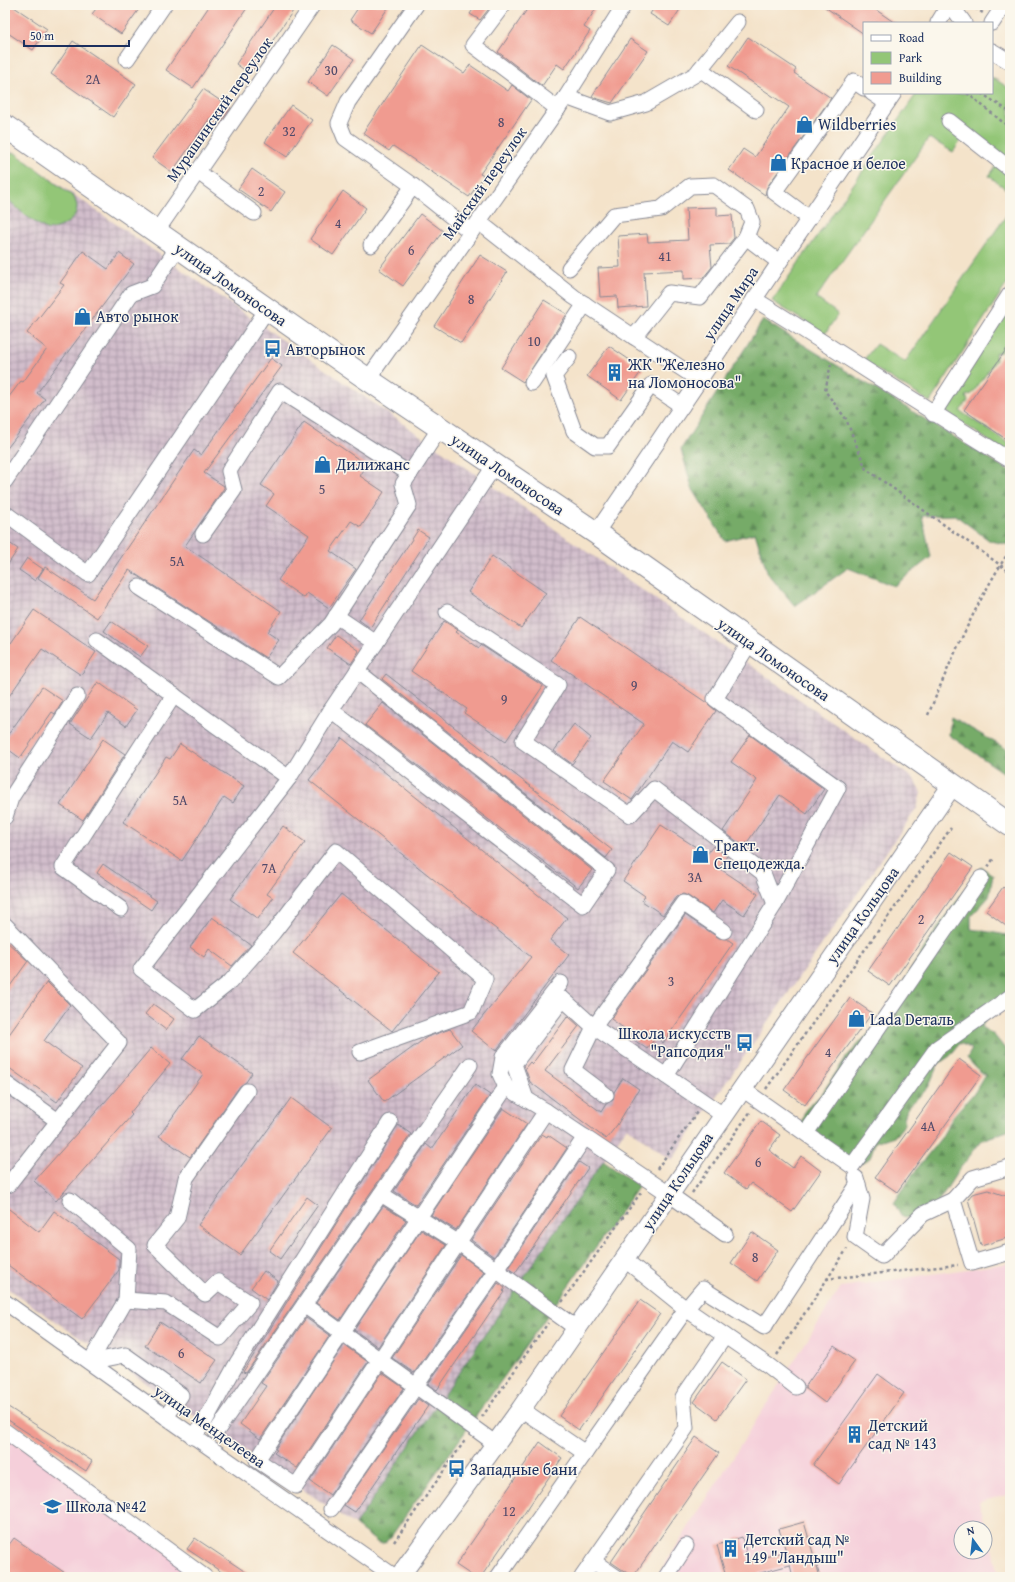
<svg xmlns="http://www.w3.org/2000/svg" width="1015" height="1582" viewBox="0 0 1015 1582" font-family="'Gentium Book Plus',serif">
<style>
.built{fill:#f5cfda;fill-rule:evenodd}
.industrial{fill:url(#industrial-grid)}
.green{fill:#93c677;stroke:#577a6a}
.forest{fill:url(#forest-firs);stroke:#486d63}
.building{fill:#f09b90}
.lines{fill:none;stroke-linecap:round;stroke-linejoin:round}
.minor-casing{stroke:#888994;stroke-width:17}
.major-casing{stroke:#888994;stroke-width:21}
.highway-casing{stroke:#888994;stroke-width:24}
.path{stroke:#888994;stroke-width:2.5;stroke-dasharray:3 3;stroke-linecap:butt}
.minor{stroke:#fff;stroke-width:15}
.major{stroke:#fff;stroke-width:19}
.highway{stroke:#fff;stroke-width:22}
.labels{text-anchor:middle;stroke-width:3;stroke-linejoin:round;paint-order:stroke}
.number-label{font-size:14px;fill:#504a6a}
.street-label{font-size:16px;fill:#1b2f5e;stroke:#fbf7ec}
.poi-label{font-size:16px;fill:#1b2f5e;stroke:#fbf7ec;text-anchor:start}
</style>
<defs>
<pattern id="industrial-grid" width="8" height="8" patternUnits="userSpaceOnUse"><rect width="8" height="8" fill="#d1bdcb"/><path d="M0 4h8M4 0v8" fill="none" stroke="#a99aa8"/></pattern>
<pattern id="forest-firs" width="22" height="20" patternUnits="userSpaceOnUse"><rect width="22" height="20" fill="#76ab68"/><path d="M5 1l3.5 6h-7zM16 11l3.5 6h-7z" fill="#608c59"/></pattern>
</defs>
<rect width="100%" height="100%" fill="#fbf7ec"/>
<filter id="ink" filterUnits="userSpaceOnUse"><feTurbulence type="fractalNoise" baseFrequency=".025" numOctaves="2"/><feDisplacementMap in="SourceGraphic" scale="8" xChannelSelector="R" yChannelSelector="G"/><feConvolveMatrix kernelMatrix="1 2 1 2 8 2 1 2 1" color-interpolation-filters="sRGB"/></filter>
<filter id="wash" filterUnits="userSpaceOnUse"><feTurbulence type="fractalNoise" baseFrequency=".012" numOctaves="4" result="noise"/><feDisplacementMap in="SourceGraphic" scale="16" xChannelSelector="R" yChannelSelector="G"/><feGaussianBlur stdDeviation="0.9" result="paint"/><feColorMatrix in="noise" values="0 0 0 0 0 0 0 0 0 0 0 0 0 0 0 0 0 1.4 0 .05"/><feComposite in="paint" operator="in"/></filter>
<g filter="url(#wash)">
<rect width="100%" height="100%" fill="#f4e3ca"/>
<g class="built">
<path d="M 1010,1263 L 1010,1494 L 979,1502 L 1000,1577 L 657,1577 L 841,1287 ZM 961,1528 L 985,1528 L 985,1552 L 961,1552 Z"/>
<path d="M 5,1435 L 199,1577 L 5,1577 Z"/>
</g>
<path class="industrial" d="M 5,147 L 914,779 L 921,793 L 917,808 L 672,1160 L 627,1127 L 355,1525 L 5,1287 Z"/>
<g class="green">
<path d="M 992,77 L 1010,89 L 1010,192 L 989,176 L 1003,156 L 967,132 L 953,152 L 929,138 L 816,298 L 838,314 L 825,334 L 772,301 L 917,93 L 992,93 Z"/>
<path d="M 14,152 L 74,197 C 75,200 77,204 77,207 C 76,222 59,228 48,230 C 31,221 18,210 5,196 L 5,156 Z"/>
<path d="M 1010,210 L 1010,279 L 930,402 L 863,361 L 876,344 L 905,362 Z"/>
<path d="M 1010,306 L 1010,339 L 1001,352 L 995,353 L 996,360 L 972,394 L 966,396 L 968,401 L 960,411 L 1010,444 L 1010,455 L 943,410 Z"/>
</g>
<g class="forest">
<path d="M 763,320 L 1010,471 L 1010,545 L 990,541 L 955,515 L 922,516 L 931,557 L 894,586 L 848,568 L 795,606 L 768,574 L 755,533 L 725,541 L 692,488 L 681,449 Z"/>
<path d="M 951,717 L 1010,751 L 1010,777 L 949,735 Z"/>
<path d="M 981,867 L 993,875 L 989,897 L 971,916 L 971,929 L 1007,935 L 1010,938 L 1010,991 L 990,1013 L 981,1027 L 994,1035 L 1010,1055 L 1010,1130 L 982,1140 L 958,1171 L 938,1202 L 917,1223 L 901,1215 L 894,1203 L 918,1167 L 941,1138 L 954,1115 L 975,1092 L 985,1075 L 976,1068 L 967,1058 L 972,1049 L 960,1043 L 950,1056 L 938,1064 L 928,1088 L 908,1107 L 904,1118 L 905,1124 L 895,1136 L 875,1142 L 870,1158 L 851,1168 L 801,1125 L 805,1110 L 821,1095 L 847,1056 L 878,1024 L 929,940 Z"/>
<path d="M 603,1161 L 639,1186 L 390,1538 L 384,1543 L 378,1543 L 355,1525 Z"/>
</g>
<g id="blocks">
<g class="building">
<path d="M 5,5 L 11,5 L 47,29 L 33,50 L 5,31 Z"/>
<path d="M 99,5 L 142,5 L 121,34 L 92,14 Z"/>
<path d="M 210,5 L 249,5 L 193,88 L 166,70 Z"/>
<path d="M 276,5 L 297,5 L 250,74 L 236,64 Z"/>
<path d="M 360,5 L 390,5 L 371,33 L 350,20 Z"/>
<path d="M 476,5 L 492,5 L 480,20 L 470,14 Z"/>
<path d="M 530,5 L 587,5 L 595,10 L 584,27 L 590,31 L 564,69 L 557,64 L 542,86 L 498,52 Z"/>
<path d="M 656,5 L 683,5 L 669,26 L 650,14 Z"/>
<path d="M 822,5 L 869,5 L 895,23 L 864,23 L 864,34 Z"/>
<path d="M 748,37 L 796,69 L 794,73 L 831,98 L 767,187 L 765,195 L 729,170 L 743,149 L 755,157 L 789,107 L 728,66 Z"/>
<path d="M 630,39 L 648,51 L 612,103 L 595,98 L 592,96 Z"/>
<path d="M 73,41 L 136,84 L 113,117 L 51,74 Z"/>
<path d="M 333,45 L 354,59 L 328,96 L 308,82 Z"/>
<path d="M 422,45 L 464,73 L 470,65 L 508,91 L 512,85 L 531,100 L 480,174 L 484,176 L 469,197 L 393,146 L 389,151 L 363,133 Z"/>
<path d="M 203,89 L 231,108 L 219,124 L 210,118 L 172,172 L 152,158 Z"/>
<path d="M 291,105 L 312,120 L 287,157 L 265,142 Z"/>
<path d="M 252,169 L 285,192 L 271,212 L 238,189 Z"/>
<path d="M 343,191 L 366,208 L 333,255 L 310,239 Z"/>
<path d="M 717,207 L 717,216 L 732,215 L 734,238 L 729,244 L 710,245 L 712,267 L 703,278 L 684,279 L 684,270 L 644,272 L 646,306 L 618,308 L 617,296 L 600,297 L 598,268 L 620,267 L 618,236 L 647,234 L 648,242 L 688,240 L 686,208 Z"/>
<path d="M 420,214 L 443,231 L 403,286 L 379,269 Z"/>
<path d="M 83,251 L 108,269 L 119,253 L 134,264 L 37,393 L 45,399 L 5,451 L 5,402 L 21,381 L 23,382 L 47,349 L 27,333 L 64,285 L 60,283 Z"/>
<path d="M 480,255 L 507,272 L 461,343 L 434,326 Z"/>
<path d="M 544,300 L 567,314 L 523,382 L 501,368 Z"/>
<path d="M 1010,344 L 1010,442 L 964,410 Z"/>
<path d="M 609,346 L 643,369 L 621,400 L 587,376 Z"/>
<path d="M 271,358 L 282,366 L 204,473 L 224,486 L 224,488 L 185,546 L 281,611 L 267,632 L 279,640 L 266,658 L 129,570 L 97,618 L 38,578 L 45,567 L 93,599 L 194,450 L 201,455 Z"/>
<path d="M 304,422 L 367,465 L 360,476 L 384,492 L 361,527 L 351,521 L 330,551 L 356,569 L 329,608 L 307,593 L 304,598 L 278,580 L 309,535 L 266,506 L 274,494 L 261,485 Z"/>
<path d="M 418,530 L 429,537 L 370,628 L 359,620 Z"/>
<path d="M 5,540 L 18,549 L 5,569 Z"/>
<path d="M 492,556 L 546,593 L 521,628 L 468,592 Z"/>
<path d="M 27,558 L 43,569 L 35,581 L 19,570 Z"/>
<path d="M 34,610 L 96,652 L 81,675 L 42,649 L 5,702 L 5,639 L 11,643 Z"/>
<path d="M 580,617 L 707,703 L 716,711 L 688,752 L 672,741 L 632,800 L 604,781 L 644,724 L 551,660 Z"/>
<path d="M 111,621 L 148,646 L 140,657 L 104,631 Z"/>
<path d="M 444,621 L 458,630 L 456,632 L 479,648 L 481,645 L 543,686 L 506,741 L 464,713 L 467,709 L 411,671 Z"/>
<path d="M 336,635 L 359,651 L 351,664 L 327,648 Z"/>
<path d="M 386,674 L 612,850 L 606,858 L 382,679 Z"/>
<path d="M 98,682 L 137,710 L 126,726 L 108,713 L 91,738 L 70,724 Z"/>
<path d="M 42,687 L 63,701 L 55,714 L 52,712 L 20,758 L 5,747 L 5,739 Z"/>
<path d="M 383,703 L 592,870 L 578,888 L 365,725 Z"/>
<path d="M 574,724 L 591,738 L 572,764 L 554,751 Z"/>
<path d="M 750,735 L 824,789 L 807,814 L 780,795 L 744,847 L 723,831 L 757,780 L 731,762 Z"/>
<path d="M 342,738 L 567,918 L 550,940 L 569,955 L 496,1051 L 471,1031 L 531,957 L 309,780 Z"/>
<path d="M 103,739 L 125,754 L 83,820 L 60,805 Z"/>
<path d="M 180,744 L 244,786 L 233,803 L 224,797 L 182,861 L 123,822 L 166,757 L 170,759 Z"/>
<path d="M 661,825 L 707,854 L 713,846 L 727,856 L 719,868 L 758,894 L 744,915 L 722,900 L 713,913 L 688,896 L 683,894 L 676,897 L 663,915 L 642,901 L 645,896 L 623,881 Z"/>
<path d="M 283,826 L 305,842 L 267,894 L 273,898 L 258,919 L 230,899 Z"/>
<path d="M 951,852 L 973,867 L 890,986 L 868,971 Z"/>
<path d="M 103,864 L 157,901 L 151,910 L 97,873 Z"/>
<path d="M 1003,887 L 1010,893 L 1010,929 L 986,911 Z"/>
<path d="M 341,894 L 439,972 L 392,1031 L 293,953 Z"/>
<path d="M 685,915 L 719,938 L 727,939 L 733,943 L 663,1043 L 656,1037 L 647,1049 L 634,1040 L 636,1037 L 611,1019 Z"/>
<path d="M 212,917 L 251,945 L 232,966 L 209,949 L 204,957 L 190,947 Z"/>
<path d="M 5,940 L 28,961 L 5,993 Z"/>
<path d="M 47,982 L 70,1005 L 44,1041 L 82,1068 L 57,1102 L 5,1065 L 5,1040 Z"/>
<path d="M 850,998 L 872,1013 L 805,1105 L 784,1090 Z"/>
<path d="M 153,1004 L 174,1019 L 166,1030 L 145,1014 Z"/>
<path d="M 568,1016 L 579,1026 L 545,1071 L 601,1112 L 606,1104 L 613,1100 L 614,1092 L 623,1078 L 639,1089 L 617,1125 L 606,1139 L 530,1082 L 525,1068 L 530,1062 L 532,1064 Z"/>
<path d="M 450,1029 L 462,1045 L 384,1102 L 368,1080 L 427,1037 Z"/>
<path d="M 199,1036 L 252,1073 L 246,1082 L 240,1086 L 190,1157 L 159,1136 L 203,1074 L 182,1059 Z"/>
<path d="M 151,1048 L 170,1064 L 130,1113 L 132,1115 L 56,1201 L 34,1181 L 112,1094 Z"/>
<path d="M 959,1059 L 981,1075 L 897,1192 L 875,1177 Z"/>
<path d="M 475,1085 L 490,1095 L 416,1205 L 394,1191 L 426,1144 L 432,1149 Z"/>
<path d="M 291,1098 L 332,1128 L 240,1255 L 198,1225 Z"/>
<path d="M 503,1108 L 527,1124 L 456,1230 L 431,1215 Z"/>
<path d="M 761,1121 L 780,1135 L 769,1150 L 793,1168 L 801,1156 L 821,1171 L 792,1212 L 751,1183 L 746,1189 L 724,1173 Z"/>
<path d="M 398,1125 L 411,1134 L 246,1373 L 243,1372 Z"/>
<path d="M 542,1134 L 547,1137 L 548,1135 L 567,1148 L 494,1257 L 471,1240 Z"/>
<path d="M 579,1162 L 588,1168 L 515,1273 L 508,1268 Z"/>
<path d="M 988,1190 L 1003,1195 L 1010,1193 L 1010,1231 L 1006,1232 L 1007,1238 L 981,1246 L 968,1199 L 972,1194 Z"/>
<path d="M 307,1197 L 318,1205 L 280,1259 L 269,1251 Z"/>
<path d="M 5,1206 L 39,1232 L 54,1211 L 119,1259 L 119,1270 L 82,1319 L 5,1263 Z"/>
<path d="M 383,1206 L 406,1220 L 340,1320 L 316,1303 Z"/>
<path d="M 421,1230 L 446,1245 L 378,1347 L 354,1330 Z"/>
<path d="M 752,1232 L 778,1250 L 757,1281 L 731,1263 Z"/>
<path d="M 461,1255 L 484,1272 L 414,1373 L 392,1358 Z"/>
<path d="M 264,1271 L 278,1281 L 267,1300 L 251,1288 Z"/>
<path d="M 498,1283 L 505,1288 L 503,1291 L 504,1292 L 437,1390 L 428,1384 Z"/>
<path d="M 640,1300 L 660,1314 L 579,1430 L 559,1416 Z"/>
<path d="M 306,1318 L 330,1335 L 260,1439 L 240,1424 L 266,1386 L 261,1383 Z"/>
<path d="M 160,1322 L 217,1360 L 201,1383 L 145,1346 Z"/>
<path d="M 344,1345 L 368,1362 L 297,1468 L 274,1453 L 277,1450 L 275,1449 Z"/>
<path d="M 834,1346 L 855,1361 L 825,1403 L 805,1388 L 805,1387 Z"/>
<path d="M 722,1362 L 746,1379 L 717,1419 L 694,1402 Z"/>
<path d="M 382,1373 L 404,1388 L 330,1495 L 310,1481 Z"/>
<path d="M 878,1374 L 904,1393 L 839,1484 L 813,1465 Z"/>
<path d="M 418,1399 L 428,1406 L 355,1512 L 344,1505 Z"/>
<path d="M 5,1405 L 92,1461 L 86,1471 L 5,1418 Z"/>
<path d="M 696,1437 L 719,1453 L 633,1577 L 611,1562 Z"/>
<path d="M 540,1442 L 562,1458 L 481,1577 L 474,1577 L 456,1565 Z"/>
<path d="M 804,1522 L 820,1577 L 793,1577 L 790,1565 L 753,1575 L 754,1577 L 726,1577 L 717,1545 L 742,1537 L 749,1562 L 786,1551 L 779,1529 Z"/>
<path d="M 14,1538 L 71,1577 L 5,1577 L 5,1550 Z"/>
<path d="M 195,1538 L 253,1577 L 229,1577 L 187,1549 Z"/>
</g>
</g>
</g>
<g filter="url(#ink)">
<use href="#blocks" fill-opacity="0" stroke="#888994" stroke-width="1"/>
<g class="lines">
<defs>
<g id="minor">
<path d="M 503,5 L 473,45 L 558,109"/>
<path d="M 951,5 L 964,23"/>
<path d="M 938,23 L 949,5"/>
<path d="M 992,23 L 1004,5"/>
<path d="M 992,51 L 1010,62"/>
<path d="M 127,59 L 164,5"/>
<path d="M 700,69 L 756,110"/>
<path d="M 872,93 L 887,103"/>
<path d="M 566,97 L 610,113 L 646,103 L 696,74 L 738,22"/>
<path d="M 949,121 L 1010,169"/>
<path d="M 198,172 L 254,213"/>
<path d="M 413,186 L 345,138 L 339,123 L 348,102 L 416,5"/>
<path d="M 809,218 L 774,192 L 854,81 L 864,88"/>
<path d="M 479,222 L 574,297 L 699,380"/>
<path d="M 156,232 L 312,6"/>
<path d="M 371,245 L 413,186 L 471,232"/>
<path d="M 569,268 L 614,215 L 661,209 L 690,186 L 714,185 L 747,209 L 752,222 L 746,237 L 779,262"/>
<path d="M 754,299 C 840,352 924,408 1010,460"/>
<path d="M 634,337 L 669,293 L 700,297 L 746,237"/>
<path d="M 569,357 L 554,376 L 574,431 L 595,446 L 608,446 L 651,385 L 682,406"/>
<path d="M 368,379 L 566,97 L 624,5"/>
<path d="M 532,383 L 585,304"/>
<path d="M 933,414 L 1010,294"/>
<path d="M 5,481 L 131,294 L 152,286 L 178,247"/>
<path d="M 5,513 L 88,574 L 241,349 L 267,309"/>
<path d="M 596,533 L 894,93"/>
<path d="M 203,534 L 234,490 L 229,471 L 280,391 L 410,474"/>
<path d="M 139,587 L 279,677 L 331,624 L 409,505 L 403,484 L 440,428"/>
<path d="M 447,612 L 558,685 L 523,741 L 630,815 L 654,789 L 763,873 L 775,904 L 838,788 L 715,699 L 750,642"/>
<path d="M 336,616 L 376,643"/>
<path d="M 97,640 L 289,778 L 141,969 L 195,1010 L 230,982 L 273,933 L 336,851 L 485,979 L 471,1012 L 360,1052"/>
<path d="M 331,710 L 583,905 L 607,870 L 357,671"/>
<path d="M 289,778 L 331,710 L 495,465"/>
<path d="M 5,817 L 11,798 L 77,696"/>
<path d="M 121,909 L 63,867 L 174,695"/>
<path d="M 5,925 L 119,1043 L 8,1185 L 5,1182"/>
<path d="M 666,1076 L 723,1115"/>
<path d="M 5,1083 L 58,1121"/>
<path d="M 506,1087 L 257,1460 L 296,1486 L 546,1111 L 669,1194 L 725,1234"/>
<path d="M 741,1088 L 852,1166 L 937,1048 L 1010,997"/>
<path d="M 606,1095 L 573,1070 L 594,1027 L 683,903 L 724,931"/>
<path d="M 526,1099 L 514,1064 L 563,999 L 594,1027 L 666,1076 L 775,904"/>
<path d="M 546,1111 L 506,1087 L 500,1074 L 503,1057 L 561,983"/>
<path d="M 806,1133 L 981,878"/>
<path d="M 856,1178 L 862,1199 L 855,1237 L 882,1256 L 923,1214 L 953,1200 L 973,1178 L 1010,1167"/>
<path d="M 381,1194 L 459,1243 L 576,1328"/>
<path d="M 70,1200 L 129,1249 L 126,1300 L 90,1362"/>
<path d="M 953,1200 L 972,1263 L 1010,1252"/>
<path d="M 126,1300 L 166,1303 L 220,1338 L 250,1303 L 218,1282 L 205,1294 L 155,1245 L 177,1218 L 186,1178 L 247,1091"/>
<path d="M 5,1302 L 166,1417 L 395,1577"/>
<path d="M 304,1305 L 496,1444"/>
<path d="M 90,1362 L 125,1355 L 181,1395 L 166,1417"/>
<path d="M 796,1387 L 769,1366 L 686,1309 L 703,1289 L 764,1327 L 858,1184"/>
<path d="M 521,1409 L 585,1453"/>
<path d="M 5,1431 L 205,1577"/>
<path d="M 216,1432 L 470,1065"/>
<path d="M 193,1437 L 204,1423 L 237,1363 L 390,1122"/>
<path d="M 331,1509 L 496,1270 L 585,1137"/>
<path d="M 593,1561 L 616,1577"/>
<path d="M 498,1577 L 686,1309 L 624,1259"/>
<path d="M 582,1577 L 686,1428 L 683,1397 L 725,1336"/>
<path d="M 666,1577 L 686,1546"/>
</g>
<path id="major" d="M 399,1577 L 521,1409 L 953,784"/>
<path id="highway" d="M 5,126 L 360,374 L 596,533 L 1010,825"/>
</defs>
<use href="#minor" class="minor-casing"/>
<use href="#major" class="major-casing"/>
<use href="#highway" class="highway-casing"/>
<g class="path">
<path d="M 970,5 L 983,13"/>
<path d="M 975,9 L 977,5"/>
<path d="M 967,93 L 1010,128"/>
<path d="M 981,93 L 1010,112"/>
<path d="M 831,364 L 825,391 L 846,419 L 866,469 L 1010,572"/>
<path d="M 928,715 C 952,658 976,602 1010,550"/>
<path d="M 988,867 L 994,858"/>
<path d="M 766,1089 L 951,828"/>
<path d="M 657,1169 L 697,1112"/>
<path d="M 692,1193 L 751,1111"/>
<path d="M 826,1279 L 958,1265"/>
<path d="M 562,1302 L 642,1191"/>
<path d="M 777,1355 L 847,1249"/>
<path d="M 482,1417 L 548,1323"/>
<path d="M 394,1542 L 466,1439"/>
</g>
<use href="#minor" class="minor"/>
<use href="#major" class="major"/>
<use href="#highway" class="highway"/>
</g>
</g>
<defs>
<symbol id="shop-bare" viewBox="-9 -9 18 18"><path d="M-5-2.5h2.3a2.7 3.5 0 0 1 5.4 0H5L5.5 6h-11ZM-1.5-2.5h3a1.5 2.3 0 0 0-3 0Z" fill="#1f6fb2" stroke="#fbf7ec" stroke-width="2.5" paint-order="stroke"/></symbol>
<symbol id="bus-bare" viewBox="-9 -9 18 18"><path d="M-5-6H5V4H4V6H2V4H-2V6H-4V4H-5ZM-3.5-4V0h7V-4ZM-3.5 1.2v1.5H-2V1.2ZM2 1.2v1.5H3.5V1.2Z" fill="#1f6fb2" stroke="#fbf7ec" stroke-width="2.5" paint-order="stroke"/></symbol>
<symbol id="building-bare" viewBox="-9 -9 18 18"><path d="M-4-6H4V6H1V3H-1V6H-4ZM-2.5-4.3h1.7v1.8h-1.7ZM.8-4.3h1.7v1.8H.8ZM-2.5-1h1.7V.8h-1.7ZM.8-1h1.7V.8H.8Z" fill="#1f6fb2" stroke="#fbf7ec" stroke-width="2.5" paint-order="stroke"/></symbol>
<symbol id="school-bare" viewBox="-9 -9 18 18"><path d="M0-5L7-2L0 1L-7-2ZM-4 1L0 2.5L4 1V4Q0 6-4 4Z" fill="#1f6fb2" stroke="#fbf7ec" stroke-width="2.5" paint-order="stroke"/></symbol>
</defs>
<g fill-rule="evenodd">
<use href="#shop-bare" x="792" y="112" width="25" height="25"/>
<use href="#shop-bare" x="766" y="150" width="25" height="25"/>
<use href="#shop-bare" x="70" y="304" width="25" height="25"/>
<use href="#bus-bare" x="260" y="336" width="25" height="25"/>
<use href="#building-bare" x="602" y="360" width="25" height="25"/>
<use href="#shop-bare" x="310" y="452" width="25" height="25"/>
<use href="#shop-bare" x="688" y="842" width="25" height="25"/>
<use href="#shop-bare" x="844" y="1006" width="25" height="25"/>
<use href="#bus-bare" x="732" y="1030" width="25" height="25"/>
<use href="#building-bare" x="842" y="1422" width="25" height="25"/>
<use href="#bus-bare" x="444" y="1456" width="25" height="25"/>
<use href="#school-bare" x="40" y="1494" width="25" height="25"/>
<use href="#building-bare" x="718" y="1536" width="25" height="25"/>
</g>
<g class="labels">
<g class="number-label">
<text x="331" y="75">30</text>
<text x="93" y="84">2А</text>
<text x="501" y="127">8</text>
<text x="289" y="136">32</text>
<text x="261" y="196">2</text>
<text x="338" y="228">4</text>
<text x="411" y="255">6</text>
<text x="665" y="261">41</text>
<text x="471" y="304">8</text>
<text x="534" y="346">10</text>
<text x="322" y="494">5</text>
<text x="177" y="566">5А</text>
<text x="634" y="690">9</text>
<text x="504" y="704">9</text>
<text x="180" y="805">5А</text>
<text x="269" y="873">7А</text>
<text x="695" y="882">3А</text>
<text x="921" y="924">2</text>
<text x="671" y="986">3</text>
<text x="828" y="1057">4</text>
<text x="928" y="1131">4А</text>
<text x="758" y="1167">6</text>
<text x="755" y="1262">8</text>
<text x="181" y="1358">6</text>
<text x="509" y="1516">12</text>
</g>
<g class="street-label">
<text transform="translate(219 109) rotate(-55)" y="6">Мурашинский переулок</text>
<text transform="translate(484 183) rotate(-55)" y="6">Майский переулок</text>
<text transform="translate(231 284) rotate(35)" y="6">улица Ломоносова</text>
<text transform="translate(730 303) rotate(-56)" y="6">улица Мира</text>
<text transform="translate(508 474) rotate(34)" y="6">улица Ломоносова</text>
<text transform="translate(774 659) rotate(35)" y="6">улица Ломоносова</text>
<text transform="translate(862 915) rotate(-55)" y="6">улица Кольцова</text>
<text transform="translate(677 1181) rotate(-56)" y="6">улица Кольцова</text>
<text transform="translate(210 1426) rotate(35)" y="6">улица Менделеева</text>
</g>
<g class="poi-label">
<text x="818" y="130">Wildberries</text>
<text x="791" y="169">Красное и белое</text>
<text x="96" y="322">Авто рынок</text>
<text x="286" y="355">Авторынок</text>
<text x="628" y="370">ЖК "Железно<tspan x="628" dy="18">на Ломоносова"</tspan></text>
<text x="336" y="470">Дилижанс</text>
<text x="714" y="851">Тракт.<tspan x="714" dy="18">Спецодежда.</tspan></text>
<text x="870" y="1025">Lada Dеталь</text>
<text x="731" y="1039" text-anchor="end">Школа искусств<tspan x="731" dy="18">"Рапсодия"</tspan></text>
<text x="868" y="1431">Детский<tspan x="868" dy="18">сад № 143</tspan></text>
<text x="470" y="1475">Западные бани</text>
<text x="66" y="1512">Школа №42</text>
<text x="744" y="1545">Детский сад №<tspan x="744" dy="18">149 "Ландыш"</tspan></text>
</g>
</g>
<rect width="1015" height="1582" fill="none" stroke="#fbf7ec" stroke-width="20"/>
<rect x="863" y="22" width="130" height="72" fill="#fbf7ec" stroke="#a1a7b3"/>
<rect x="871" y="35" width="20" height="6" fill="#ffffff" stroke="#a1a7b3"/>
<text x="899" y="42" font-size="12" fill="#1b2f5e">Road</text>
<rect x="871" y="52" width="20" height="12" fill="#93c677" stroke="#a1a7b3"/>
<text x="899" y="62" font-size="12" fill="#1b2f5e">Park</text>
<rect x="871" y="72" width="20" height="12" fill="#f09b90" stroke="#a1a7b3"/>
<text x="899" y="82" font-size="12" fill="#1b2f5e">Building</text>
<g transform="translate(973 1540) rotate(345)"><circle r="19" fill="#fbf7ec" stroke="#a1a7b3"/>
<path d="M0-3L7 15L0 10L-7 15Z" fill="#1f6fb2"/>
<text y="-6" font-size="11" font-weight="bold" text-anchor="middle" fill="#1b2f5e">N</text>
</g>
<path d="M24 40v6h105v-6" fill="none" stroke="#1b2f5e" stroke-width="2"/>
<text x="30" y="40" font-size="12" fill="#1b2f5e" stroke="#fbf7ec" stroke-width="3" paint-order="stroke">50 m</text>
</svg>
